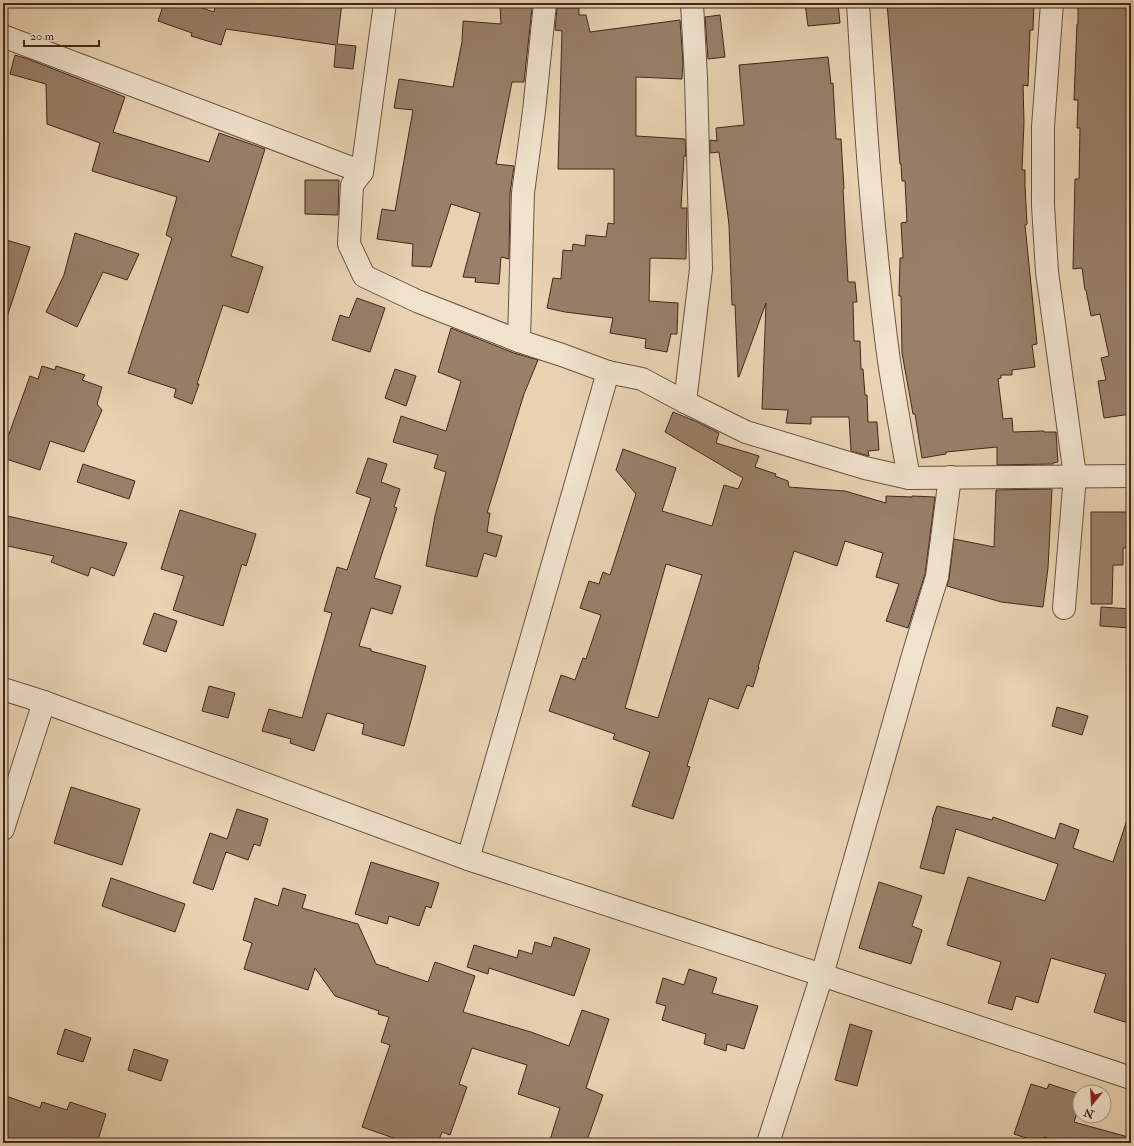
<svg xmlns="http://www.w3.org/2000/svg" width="1134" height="1146" viewBox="0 0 1134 1146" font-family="'IM FELL Double Pica',serif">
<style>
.building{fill:#988069;stroke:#41281a;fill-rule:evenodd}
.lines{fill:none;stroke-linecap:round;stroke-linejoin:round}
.minor-casing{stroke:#6b5240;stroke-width:24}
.minor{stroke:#f0e2cd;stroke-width:22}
</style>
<rect width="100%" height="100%" fill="#e8d2b2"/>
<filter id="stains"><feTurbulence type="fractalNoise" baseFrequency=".005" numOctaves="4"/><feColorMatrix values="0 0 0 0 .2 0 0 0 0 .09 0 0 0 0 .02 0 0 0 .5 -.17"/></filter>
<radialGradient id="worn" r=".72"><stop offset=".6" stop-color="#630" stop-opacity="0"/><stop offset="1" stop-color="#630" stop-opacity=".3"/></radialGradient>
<g class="building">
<path d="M 164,3 L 187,3 L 214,12 L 216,3 L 342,3 L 337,44 L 356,46 L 353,69 L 334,67 L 336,45 L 226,29 L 221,45 L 191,36 L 192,33 L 158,21 Z"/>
<path d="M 500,3 L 532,3 L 532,8 L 524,82 L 512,82 L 496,164 L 514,166 L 510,193 L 509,259 L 501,257 L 499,284 L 475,282 L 476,278 L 463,277 L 480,213 L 451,204 L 431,267 L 412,266 L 413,244 L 377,239 L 382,209 L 395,211 L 413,110 L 394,108 L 399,79 L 453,87 L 462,42 L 463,21 L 501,24 Z"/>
<path d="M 805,3 L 838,3 L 840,23 L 808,26 Z"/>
<path d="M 887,3 L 1034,3 L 1033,30 L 1030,30 L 1028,86 L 1023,85 L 1024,122 L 1022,170 L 1025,170 L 1025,185 L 1027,224 L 1025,225 L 1037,344 L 1032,345 L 1035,367 L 1012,370 L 1012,375 L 1001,375 L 1001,378 L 998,379 L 1003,419 L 1012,418 L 1013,432 L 1044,431 L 1044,432 L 1056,432 L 1058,462 L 1053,463 L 1053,464 L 997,465 L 997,447 L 946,452 L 946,454 L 922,458 L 915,414 L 913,414 L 902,353 L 901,296 L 899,296 L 900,258 L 903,258 L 901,223 L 907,222 L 905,181 L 902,181 L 901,164 L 900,164 Z"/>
<path d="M 1078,3 L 1131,3 L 1131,414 L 1104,418 L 1098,381 L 1106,380 L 1101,358 L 1109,356 L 1100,314 L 1091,316 L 1086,290 L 1085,290 L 1082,268 L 1073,269 L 1075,179 L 1079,179 L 1080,128 L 1077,128 L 1078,100 L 1074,100 L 1077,24 L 1078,24 Z"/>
<path d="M 557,8 L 579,8 L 579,15 L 586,15 L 590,32 L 680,20 L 683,62 L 682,79 L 636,77 L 636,136 L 685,139 L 686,156 L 684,156 L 681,208 L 687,208 L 686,259 L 650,258 L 649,301 L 678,303 L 677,334 L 671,334 L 667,352 L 645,348 L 646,339 L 610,333 L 613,318 L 565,312 L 547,308 L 553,278 L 561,279 L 563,250 L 572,251 L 573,244 L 585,246 L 586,235 L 606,237 L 608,223 L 614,224 L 614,169 L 558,169 L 562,31 L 555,30 Z"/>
<path d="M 720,15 L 725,57 L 708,59 L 705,17 Z"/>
<path d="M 15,55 L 28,59 L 125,97 L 113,132 L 209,162 L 219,133 L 265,149 L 231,256 L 263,267 L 248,313 L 223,305 L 197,384 L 199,384 L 192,404 L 174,397 L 176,389 L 128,373 L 172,238 L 166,235 L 177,197 L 92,171 L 100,143 L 47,124 L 46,84 L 10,74 Z"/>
<path d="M 828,57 L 831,84 L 833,83 L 836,139 L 841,139 L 844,189 L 843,189 L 848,282 L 855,282 L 857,302 L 853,302 L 854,341 L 860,341 L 861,369 L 863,369 L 865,395 L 867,395 L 868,422 L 877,422 L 879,450 L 868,451 L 869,456 L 851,451 L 849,417 L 811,417 L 811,424 L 786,423 L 788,410 L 762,409 L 766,303 L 739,377 L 738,377 L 735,305 L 732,305 L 729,225 L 727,209 L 719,152 L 710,153 L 710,140 L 717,141 L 716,128 L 744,125 L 739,65 Z"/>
<path d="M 305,180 L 339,180 L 338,215 L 305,214 Z"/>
<path d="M 75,233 L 139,254 L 127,280 L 103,272 L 77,327 L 46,312 L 64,275 Z"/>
<path d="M 3,239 L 30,247 L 7,317 L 3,316 Z"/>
<path d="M 357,298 L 385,308 L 370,352 L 332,340 L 340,315 L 349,318 Z"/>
<path d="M 451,328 L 514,353 L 538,360 L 524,394 L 487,513 L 490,513 L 487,532 L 502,536 L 496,557 L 484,553 L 477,577 L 426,566 L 435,516 L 446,472 L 434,468 L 438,455 L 393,442 L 401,416 L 446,431 L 461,381 L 438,372 Z"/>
<path d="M 42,366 L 55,370 L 56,366 L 85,375 L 82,380 L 102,387 L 97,404 L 102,410 L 84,452 L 50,441 L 40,470 L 3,458 L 3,432 L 9,434 L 30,376 L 38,379 Z"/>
<path d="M 395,369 L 416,376 L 406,406 L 385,398 Z"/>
<path d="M 673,412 L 695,421 L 719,433 L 716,443 L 759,456 L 755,467 L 776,474 L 775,476 L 788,481 L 789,487 L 815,489 L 845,491 L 886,503 L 886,496 L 912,497 L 912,496 L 935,497 L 925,574 L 908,628 L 886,621 L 899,584 L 876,577 L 883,553 L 845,541 L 837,566 L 794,551 L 758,667 L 759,667 L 753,687 L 747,685 L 738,709 L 709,698 L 687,766 L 690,767 L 673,819 L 632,806 L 650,752 L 613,739 L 615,734 L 549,711 L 561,675 L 575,680 L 583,658 L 586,659 L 601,615 L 580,608 L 589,581 L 599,584 L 603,572 L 610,575 L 636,494 L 616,470 L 623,449 L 676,468 L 662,511 L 712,526 L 724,485 L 738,489 L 743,478 L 665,432 ZM 666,564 L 702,575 L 658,718 L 625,708 Z"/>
<path d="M 368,458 L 387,464 L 381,482 L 400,489 L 394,507 L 397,508 L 374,578 L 401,586 L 392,614 L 371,608 L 359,646 L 371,649 L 371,651 L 426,666 L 404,746 L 362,734 L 364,724 L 327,713 L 314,751 L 290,743 L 291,739 L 262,731 L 269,709 L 302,718 L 332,613 L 324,611 L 337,567 L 347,570 L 371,498 L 356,493 Z"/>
<path d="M 83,464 L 135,481 L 129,499 L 77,482 Z"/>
<path d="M 1052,489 L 1048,568 L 1043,607 L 1001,602 L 947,586 L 949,579 L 954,539 L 994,547 L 996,490 Z"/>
<path d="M 180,510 L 256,534 L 246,566 L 242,564 L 223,626 L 173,610 L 184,576 L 161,569 Z"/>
<path d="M 1091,512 L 1130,512 L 1130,548 L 1123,548 L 1123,565 L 1113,565 L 1112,604 L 1091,604 Z"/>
<path d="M 3,515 L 127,543 L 114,576 L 91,567 L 88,576 L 51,562 L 54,556 L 3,545 Z"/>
<path d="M 1101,607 L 1131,609 L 1131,628 L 1100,626 Z"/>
<path d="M 154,613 L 177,621 L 166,652 L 143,644 Z"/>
<path d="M 209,686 L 235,693 L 228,718 L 202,711 Z"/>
<path d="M 1057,707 L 1088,716 L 1082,735 L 1052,726 Z"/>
<path d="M 71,787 L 140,809 L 122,865 L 54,843 Z"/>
<path d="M 937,806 L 992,820 L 993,817 L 1055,839 L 1060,823 L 1079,830 L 1073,848 L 1113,862 L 1127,820 L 1131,820 L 1131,1024 L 1094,1012 L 1106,974 L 1051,958 L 1038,1003 L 1016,996 L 1012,1010 L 988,1003 L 1001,962 L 947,945 L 968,877 L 1045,901 L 1058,864 L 956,829 L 944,874 L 920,868 L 933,820 L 932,820 Z"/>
<path d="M 237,809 L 268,819 L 260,846 L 254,844 L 248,860 L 226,852 L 213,890 L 193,883 L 210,833 L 227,839 Z"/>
<path d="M 371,862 L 439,883 L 431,908 L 426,906 L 419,926 L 389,916 L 387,924 L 355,914 Z"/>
<path d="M 111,878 L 185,904 L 175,932 L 102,906 Z"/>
<path d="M 879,882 L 922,896 L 912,926 L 922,930 L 911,964 L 859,948 Z"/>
<path d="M 283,888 L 306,895 L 302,908 L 358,924 L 376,964 L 389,968 L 389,969 L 428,982 L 435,962 L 475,976 L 463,1012 L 531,1032 L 569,1046 L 582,1010 L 609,1019 L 586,1088 L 603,1095 L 586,1143 L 549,1143 L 560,1108 L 518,1094 L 527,1065 L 472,1048 L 459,1084 L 467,1087 L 450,1135 L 442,1132 L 438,1143 L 408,1143 L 362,1127 L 390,1045 L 381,1042 L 389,1017 L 378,1014 L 379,1011 L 335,996 L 315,968 L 308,990 L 244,969 L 252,943 L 243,940 L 255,898 L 278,906 Z"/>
<path d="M 554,937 L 590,949 L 574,996 L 489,968 L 488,974 L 467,967 L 474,945 L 517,958 L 519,950 L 532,954 L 535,942 L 551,947 Z"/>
<path d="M 689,969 L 717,978 L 712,993 L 758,1006 L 744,1049 L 727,1044 L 726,1051 L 704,1044 L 706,1034 L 662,1020 L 666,1006 L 656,1003 L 663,978 L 684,985 Z"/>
<path d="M 850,1024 L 872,1031 L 857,1086 L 835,1080 Z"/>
<path d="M 65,1029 L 91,1038 L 83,1062 L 57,1054 Z"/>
<path d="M 134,1049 L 168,1060 L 161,1081 L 128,1070 Z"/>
<path d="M 1031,1084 L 1047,1089 L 1049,1084 L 1080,1094 L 1080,1103 L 1074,1122 L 1128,1137 L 1128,1143 L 1062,1143 L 1044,1137 L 1043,1143 L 1041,1143 L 1014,1134 Z"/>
<path d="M 3,1095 L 40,1108 L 42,1102 L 67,1110 L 70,1102 L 106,1114 L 97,1143 L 3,1143 Z"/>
</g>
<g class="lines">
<defs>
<g id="minor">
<path d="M 385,3 L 362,172 L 352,185 L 349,244 L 364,276 L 417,301 L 519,341 L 562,355 L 608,372 L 642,379 L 685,402 L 746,432 L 865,468 L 909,478 L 1131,476"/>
<path d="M 858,3 C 865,123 873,243 889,361 C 895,400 902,439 909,478"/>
<path d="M 1052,3 L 1043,127 L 1043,205 L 1047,272 L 1075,476 L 1064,608"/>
<path d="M 3,36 L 362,172"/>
<path d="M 519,341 L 523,193 L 534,111 L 545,3"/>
<path d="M 685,402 L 701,269 L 696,78 L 692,3"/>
<path d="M 3,689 L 44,702 L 468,859 L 822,975 L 1131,1078"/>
<path d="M 3,829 L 44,702"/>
<path d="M 468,859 L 608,372"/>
<path d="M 768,1143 L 822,975 L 914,652 L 937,577 L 950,477"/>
</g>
</defs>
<use href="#minor" class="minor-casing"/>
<use href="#minor" class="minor"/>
</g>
<rect width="1134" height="1146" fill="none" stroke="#e8d2b2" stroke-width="16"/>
<rect x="4" y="4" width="1126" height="1138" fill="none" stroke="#41281a" stroke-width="2"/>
<rect x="8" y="8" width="1118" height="1130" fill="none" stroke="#41281a"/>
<g transform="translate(1092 1104) rotate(198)"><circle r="19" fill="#f0e2cd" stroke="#aa9885"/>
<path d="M0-3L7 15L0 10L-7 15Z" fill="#8f2418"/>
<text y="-6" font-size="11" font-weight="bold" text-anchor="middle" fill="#41281a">N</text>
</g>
<path d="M24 40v6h75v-6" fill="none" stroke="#41281a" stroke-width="2"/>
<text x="30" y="40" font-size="12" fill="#41281a" stroke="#f0e2cd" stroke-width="3" paint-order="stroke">20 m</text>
<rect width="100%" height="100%" filter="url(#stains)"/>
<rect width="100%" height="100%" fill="url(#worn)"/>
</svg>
